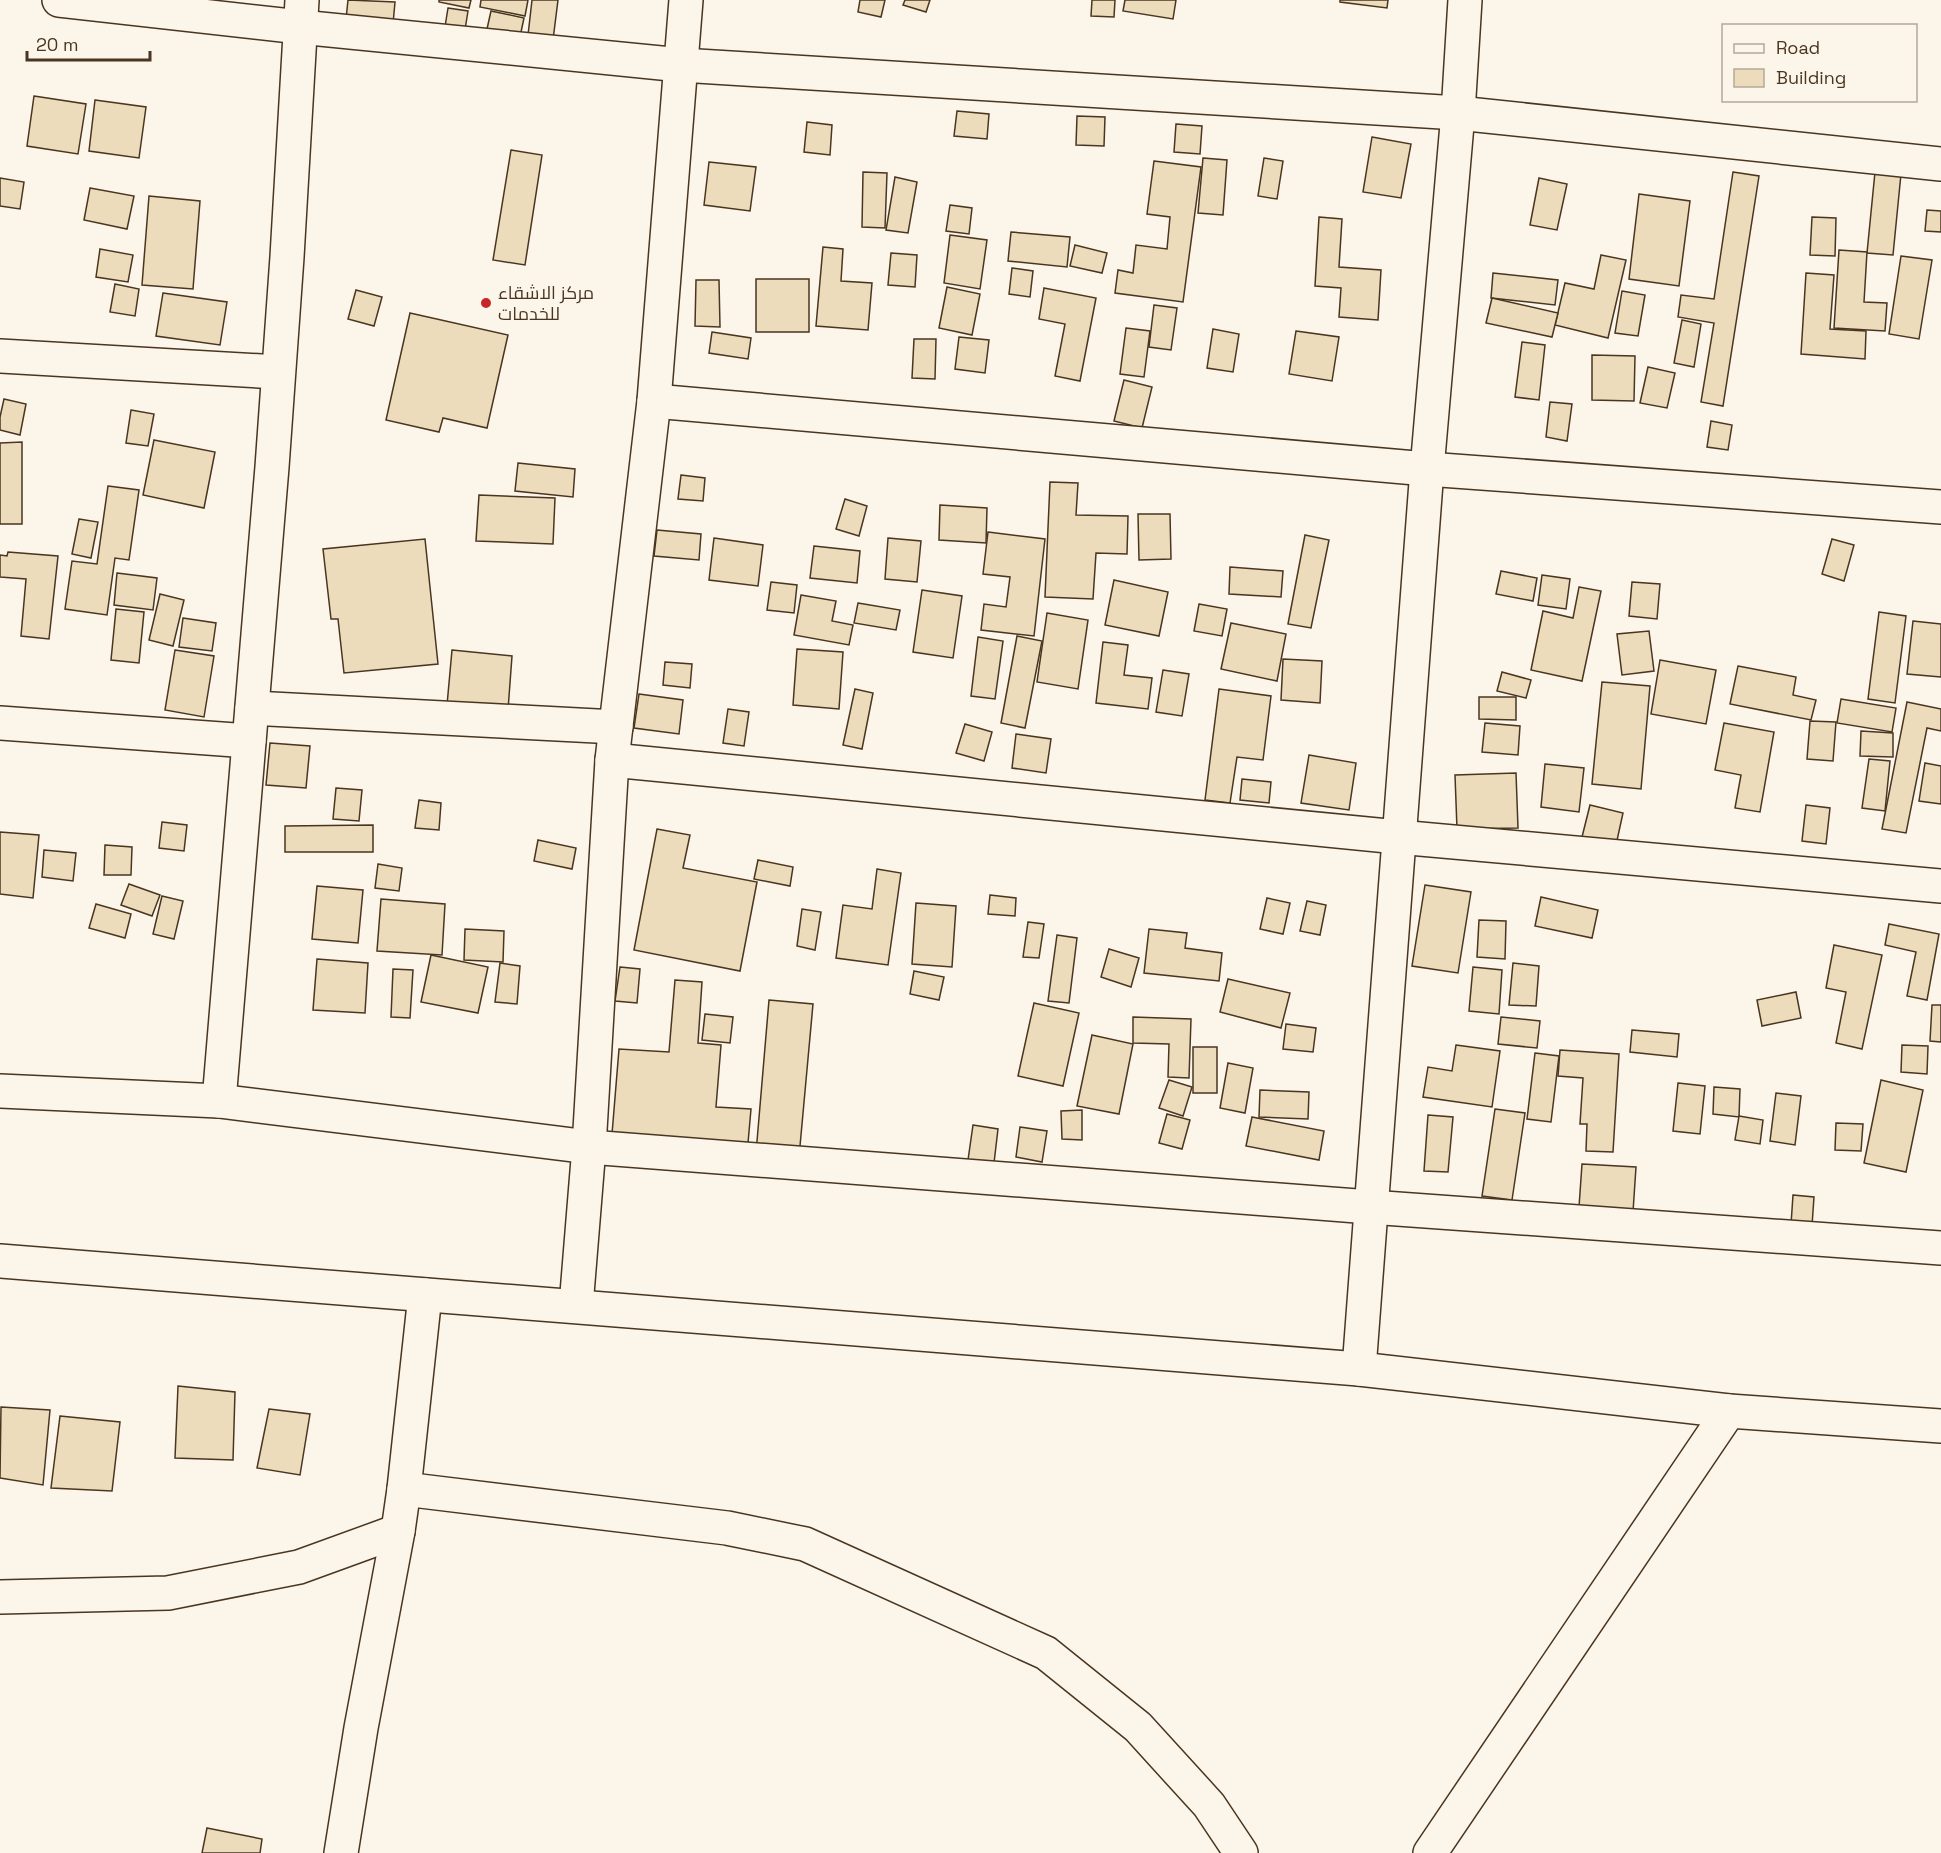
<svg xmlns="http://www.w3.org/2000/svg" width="1941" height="1853" viewBox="0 0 1941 1853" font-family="'Space Grotesk',Cairo,sans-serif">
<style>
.building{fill:#ecdcbc;stroke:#4a3520;stroke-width:1.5}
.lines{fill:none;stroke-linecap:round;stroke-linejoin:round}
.minor-casing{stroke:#4a3520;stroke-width:36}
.minor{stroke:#fbf6e9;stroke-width:33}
.poi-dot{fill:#c62828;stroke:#fbf6e9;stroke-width:2}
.labels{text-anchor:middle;stroke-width:4.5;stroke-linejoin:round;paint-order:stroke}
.poi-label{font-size:18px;fill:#4a3520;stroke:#fbf6e9;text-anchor:start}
</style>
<rect width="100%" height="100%" fill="#fbf6e9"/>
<g class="building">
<path d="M 348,0 L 395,2 L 392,35 L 345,29 Z"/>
<path d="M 439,0 L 471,0 L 469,8 L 439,2 Z"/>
<path d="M 481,0 L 528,0 L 525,16 L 480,7 Z"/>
<path d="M 532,0 L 558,0 L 552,48 L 527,44 Z"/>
<path d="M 860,0 L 885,0 L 881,17 L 858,12 Z"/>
<path d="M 905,0 L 930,0 L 926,12 L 903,5 Z"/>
<path d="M 1092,0 L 1115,0 L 1114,17 L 1091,16 Z"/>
<path d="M 1125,0 L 1176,0 L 1173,19 L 1123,11 Z"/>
<path d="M 1340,0 L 1388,0 L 1387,8 L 1340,2 Z"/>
<path d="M 448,8 L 468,11 L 464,36 L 444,33 Z"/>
<path d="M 491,11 L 524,18 L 518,46 L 485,38 Z"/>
<path d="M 34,96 L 86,104 L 78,154 L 27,146 Z"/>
<path d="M 95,100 L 146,107 L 139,158 L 89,151 Z"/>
<path d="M 957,111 L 989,114 L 987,139 L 954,136 Z"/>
<path d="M 1077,116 L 1105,117 L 1104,146 L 1076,145 Z"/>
<path d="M 807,122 L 832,125 L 830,155 L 804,152 Z"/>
<path d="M 1176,124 L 1202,126 L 1200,154 L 1174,152 Z"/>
<path d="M 1372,137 L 1411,144 L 1401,198 L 1363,192 Z"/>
<path d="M 511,150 L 542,155 L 525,265 L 493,260 Z"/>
<path d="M 1203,158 L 1227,160 L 1223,215 L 1198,213 Z"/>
<path d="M 1264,158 L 1283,161 L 1277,199 L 1258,196 Z"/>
<path d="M 1154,161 L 1201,167 L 1183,302 L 1115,293 L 1118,270 L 1133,273 L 1136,245 L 1167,249 L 1170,217 L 1147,214 Z"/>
<path d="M 709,162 L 756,167 L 750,211 L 704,205 Z"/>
<path d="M 863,172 L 887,173 L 885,228 L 862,227 Z"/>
<path d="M 1733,172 L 1759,176 L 1723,406 L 1701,402 L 1714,323 L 1678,317 L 1681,295 L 1714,299 Z"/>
<path d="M 1875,172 L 1901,174 L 1893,255 L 1867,253 Z"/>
<path d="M 895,177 L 917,182 L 908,233 L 886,230 Z"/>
<path d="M 0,178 L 24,182 L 20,209 L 0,206 Z"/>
<path d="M 1539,178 L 1567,184 L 1557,230 L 1530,225 Z"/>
<path d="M 90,188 L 134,196 L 127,229 L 84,220 Z"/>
<path d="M 1639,194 L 1690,201 L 1679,286 L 1629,279 Z"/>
<path d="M 149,196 L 200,201 L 193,289 L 142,285 Z"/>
<path d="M 950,205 L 972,208 L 969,234 L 946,231 Z"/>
<path d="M 1927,210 L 1941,211 L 1941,232 L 1925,231 Z"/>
<path d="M 1319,217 L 1342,219 L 1339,267 L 1381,270 L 1378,320 L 1339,317 L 1341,288 L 1315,286 Z"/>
<path d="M 1812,217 L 1836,218 L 1835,256 L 1810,255 Z"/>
<path d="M 1011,232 L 1070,237 L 1067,267 L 1008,261 Z"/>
<path d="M 950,235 L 987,240 L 980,289 L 944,283 Z"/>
<path d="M 1075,245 L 1107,253 L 1102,273 L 1070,266 Z"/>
<path d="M 823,247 L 843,249 L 841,281 L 872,283 L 868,330 L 816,326 Z"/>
<path d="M 100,249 L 133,255 L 128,282 L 96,277 Z"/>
<path d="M 1839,250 L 1867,252 L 1864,302 L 1887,303 L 1885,331 L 1834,328 Z"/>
<path d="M 891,253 L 917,255 L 915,287 L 888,285 Z"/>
<path d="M 1601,255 L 1626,260 L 1608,338 L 1555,325 L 1565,283 L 1594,289 Z"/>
<path d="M 1901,256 L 1932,260 L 1919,339 L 1889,334 Z"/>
<path d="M 1012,268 L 1033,271 L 1030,297 L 1009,294 Z"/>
<path d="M 1493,273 L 1558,280 L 1555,305 L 1491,298 Z"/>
<path d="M 1806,273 L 1834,275 L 1830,329 L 1866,331 L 1865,359 L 1801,354 Z"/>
<rect x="756" y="279" width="53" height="53"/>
<path d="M 696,280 L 719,280 L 720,327 L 695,326 Z"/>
<path d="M 115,284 L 139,289 L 135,316 L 110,312 Z"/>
<path d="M 947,287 L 980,294 L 972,335 L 939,328 Z"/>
<path d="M 1044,288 L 1096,298 L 1080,381 L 1055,376 L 1065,324 L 1039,319 Z"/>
<path d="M 356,290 L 382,297 L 374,326 L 348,319 Z"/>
<path d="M 1622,291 L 1645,295 L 1638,336 L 1615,333 Z"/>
<path d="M 163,293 L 227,302 L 220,345 L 156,336 Z"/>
<path d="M 1492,298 L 1558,313 L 1552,337 L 1486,323 Z"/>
<path d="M 1154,305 L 1177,308 L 1171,350 L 1149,347 Z"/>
<path d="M 410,313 L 508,335 L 487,428 L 443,418 L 439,432 L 386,420 Z"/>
<path d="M 1682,320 L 1701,324 L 1694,367 L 1674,363 Z"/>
<path d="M 1126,328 L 1150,331 L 1144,377 L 1120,374 Z"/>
<path d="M 1213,329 L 1239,334 L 1233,372 L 1207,368 Z"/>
<path d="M 1296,331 L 1339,337 L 1332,381 L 1289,374 Z"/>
<path d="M 712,332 L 751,338 L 748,359 L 709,353 Z"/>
<path d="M 959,337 L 989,340 L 985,373 L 955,369 Z"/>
<path d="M 914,339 L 936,339 L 935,379 L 912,378 Z"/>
<path d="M 1522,342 L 1545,345 L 1539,400 L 1515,397 Z"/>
<path d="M 1592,355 L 1635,356 L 1634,401 L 1592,400 Z"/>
<path d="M 1648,367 L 1675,373 L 1667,408 L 1640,403 Z"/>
<path d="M 1124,380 L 1152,387 L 1142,428 L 1114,421 Z"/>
<path d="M 4,399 L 26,404 L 20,435 L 0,430 L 0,417 Z"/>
<path d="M 1550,402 L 1572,404 L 1567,441 L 1546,437 Z"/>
<path d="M 131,410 L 154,414 L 148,446 L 126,443 Z"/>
<path d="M 1711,421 L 1732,425 L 1728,450 L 1707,447 Z"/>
<path d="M 154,440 L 215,452 L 204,508 L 143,495 Z"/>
<path d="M 22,442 L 22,524 L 0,524 L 0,443 Z"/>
<path d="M 518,463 L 575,469 L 573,497 L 515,491 Z"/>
<path d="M 681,475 L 705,478 L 703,501 L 678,499 Z"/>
<path d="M 1050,482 L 1078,483 L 1076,515 L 1128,516 L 1127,554 L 1096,553 L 1093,599 L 1045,597 Z"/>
<path d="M 108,486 L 139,490 L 129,560 L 115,558 L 107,615 L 65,609 L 72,561 L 97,564 Z"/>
<path d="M 479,495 L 555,498 L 553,544 L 476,541 Z"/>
<path d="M 845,499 L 867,506 L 859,536 L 836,529 Z"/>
<path d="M 940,505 L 987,508 L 986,543 L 939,540 Z"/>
<path d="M 1138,514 L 1170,514 L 1171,559 L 1139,560 Z"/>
<path d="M 79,519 L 98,522 L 91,558 L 72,554 Z"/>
<path d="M 657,530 L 701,534 L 699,560 L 654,556 Z"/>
<path d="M 988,532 L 1045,539 L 1034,636 L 981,630 L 984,604 L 1006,607 L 1010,577 L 983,574 Z"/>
<path d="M 1305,535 L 1329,540 L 1311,628 L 1288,624 Z"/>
<path d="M 714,538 L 763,545 L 758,586 L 709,580 Z"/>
<path d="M 888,538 L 921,541 L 917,582 L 885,579 Z"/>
<path d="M 425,539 L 438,664 L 344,673 L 338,619 L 331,619 L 323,549 Z"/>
<path d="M 1832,539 L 1854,545 L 1844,581 L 1822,574 Z"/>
<path d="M 814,546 L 860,551 L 857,583 L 810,578 Z"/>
<path d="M 8,552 L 58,556 L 49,639 L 21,636 L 26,579 L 0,577 L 0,555 L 7,556 Z"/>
<path d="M 1230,567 L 1283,571 L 1281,597 L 1229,594 Z"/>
<path d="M 1501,571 L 1537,578 L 1533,601 L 1496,594 Z"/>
<path d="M 117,573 L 157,578 L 153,610 L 114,605 Z"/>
<path d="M 1542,575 L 1570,579 L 1566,609 L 1538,605 Z"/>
<path d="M 1114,580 L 1168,592 L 1159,636 L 1105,625 Z"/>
<path d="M 771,582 L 797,585 L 794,613 L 767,610 Z"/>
<path d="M 1632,582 L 1660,584 L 1657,619 L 1629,616 Z"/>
<path d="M 1579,587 L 1601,591 L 1582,681 L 1531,670 L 1543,611 L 1573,618 Z"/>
<path d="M 922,590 L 962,596 L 953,658 L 913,652 Z"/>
<path d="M 160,594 L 184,600 L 173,646 L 149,640 Z"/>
<path d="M 801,595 L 836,601 L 832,621 L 853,625 L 849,645 L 794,635 Z"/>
<path d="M 858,603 L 900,610 L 896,630 L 854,623 Z"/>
<path d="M 1199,604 L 1227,609 L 1222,636 L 1194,631 Z"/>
<path d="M 116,609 L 144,612 L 139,663 L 111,660 Z"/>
<path d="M 1879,612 L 1906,616 L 1895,703 L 1868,699 Z"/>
<path d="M 1047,613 L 1088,620 L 1078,689 L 1037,682 Z"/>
<path d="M 183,618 L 216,623 L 212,651 L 179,647 Z"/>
<path d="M 1913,621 L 1941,624 L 1941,677 L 1907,674 Z"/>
<path d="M 1231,623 L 1286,634 L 1277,681 L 1221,669 Z"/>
<path d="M 1649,631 L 1654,671 L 1622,675 L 1617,634 Z"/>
<path d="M 1017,636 L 1042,641 L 1025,728 L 1001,723 Z"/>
<path d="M 978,637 L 1003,641 L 995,699 L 971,696 Z"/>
<path d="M 1103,642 L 1128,645 L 1124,675 L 1152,678 L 1148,709 L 1096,703 Z"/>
<path d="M 797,649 L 843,652 L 839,709 L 793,705 Z"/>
<path d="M 175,650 L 214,656 L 204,717 L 165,710 Z"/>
<path d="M 452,650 L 512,656 L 508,710 L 447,705 Z"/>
<path d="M 1283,659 L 1322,661 L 1320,703 L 1281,700 Z"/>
<path d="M 1660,660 L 1716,670 L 1706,724 L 1651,714 Z"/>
<path d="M 665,662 L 692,664 L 690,688 L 663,685 Z"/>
<path d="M 1738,666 L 1796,677 L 1793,695 L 1816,700 L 1811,720 L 1730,704 Z"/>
<path d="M 1163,670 L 1189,674 L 1182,716 L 1156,712 Z"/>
<path d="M 1502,672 L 1531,680 L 1526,698 L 1497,691 Z"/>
<path d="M 1602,682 L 1650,686 L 1641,789 L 1592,784 Z"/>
<path d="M 855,689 L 873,693 L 862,749 L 843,745 Z"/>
<path d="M 1219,689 L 1271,696 L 1263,760 L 1237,757 L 1230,803 L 1205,800 Z"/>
<path d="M 639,694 L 683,700 L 679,734 L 634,728 Z"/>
<path d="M 1479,697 L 1516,697 L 1516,720 L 1479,719 Z"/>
<path d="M 1841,699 L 1896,708 L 1892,732 L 1837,723 Z"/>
<path d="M 1907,702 L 1941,709 L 1941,731 L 1927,728 L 1906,833 L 1882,829 Z"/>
<path d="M 728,709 L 749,712 L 744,746 L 723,743 Z"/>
<path d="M 1810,721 L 1836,722 L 1833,761 L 1807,759 Z"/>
<path d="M 1485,723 L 1520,726 L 1518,755 L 1482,752 Z"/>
<path d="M 1724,723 L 1774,732 L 1760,812 L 1735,808 L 1741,775 L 1715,770 Z"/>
<path d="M 965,724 L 992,732 L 984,761 L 956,753 Z"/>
<path d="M 1861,731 L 1893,733 L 1893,757 L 1860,756 Z"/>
<path d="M 1016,734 L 1051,739 L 1046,773 L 1012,768 Z"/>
<path d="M 270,743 L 310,746 L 306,788 L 266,785 Z"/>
<path d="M 1309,755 L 1356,763 L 1349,810 L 1301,803 Z"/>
<path d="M 1869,759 L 1890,761 L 1885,811 L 1862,808 Z"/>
<path d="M 1925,763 L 1941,766 L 1941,804 L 1919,801 Z"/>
<path d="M 1545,764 L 1584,768 L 1579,812 L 1541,807 Z"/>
<path d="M 1516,773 L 1518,828 L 1457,829 L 1455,775 Z"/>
<path d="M 1242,779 L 1271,782 L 1269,803 L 1240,800 Z"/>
<path d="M 336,788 L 362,790 L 359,821 L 333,819 Z"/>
<path d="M 419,800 L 441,803 L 439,830 L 415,828 Z"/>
<path d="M 1590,805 L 1623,813 L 1616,845 L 1582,837 Z"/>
<path d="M 1806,805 L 1830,808 L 1826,844 L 1802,841 Z"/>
<path d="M 162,822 L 187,825 L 184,851 L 159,848 Z"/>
<path d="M 373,825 L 373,852 L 285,852 L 285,826 Z"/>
<path d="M 657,829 L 690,835 L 683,868 L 757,882 L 740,971 L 634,950 Z"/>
<path d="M 0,832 L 39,835 L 33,898 L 0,894 Z"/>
<path d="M 538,840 L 576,848 L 572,869 L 534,861 Z"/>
<path d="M 105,845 L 132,847 L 131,875 L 104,875 Z"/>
<path d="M 44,850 L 76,853 L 73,881 L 42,877 Z"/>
<path d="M 758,860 L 793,867 L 790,886 L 754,879 Z"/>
<path d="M 378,864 L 402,868 L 399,891 L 375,888 Z"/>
<path d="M 877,869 L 901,873 L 888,965 L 836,958 L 843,905 L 872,909 Z"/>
<path d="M 129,884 L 160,895 L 152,916 L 121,905 Z"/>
<path d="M 1425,885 L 1471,892 L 1458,973 L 1412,966 Z"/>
<path d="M 317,886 L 363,890 L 358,943 L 312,939 Z"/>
<path d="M 990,895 L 1016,898 L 1015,916 L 988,914 Z"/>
<path d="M 162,896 L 183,901 L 174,939 L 153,934 Z"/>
<path d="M 1541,897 L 1598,910 L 1592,938 L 1535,926 Z"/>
<path d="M 1267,898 L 1290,903 L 1283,934 L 1260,929 Z"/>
<path d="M 381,899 L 445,904 L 442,955 L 377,951 Z"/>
<path d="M 1307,901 L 1326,905 L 1320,935 L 1300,931 Z"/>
<path d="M 916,903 L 956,906 L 952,967 L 912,964 Z"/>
<path d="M 96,904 L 131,914 L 125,938 L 89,928 Z"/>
<path d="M 802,909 L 821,912 L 815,950 L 797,946 Z"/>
<path d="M 1479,920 L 1506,921 L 1505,959 L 1477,957 Z"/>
<path d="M 1028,922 L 1044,924 L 1039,958 L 1023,957 Z"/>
<path d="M 1889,924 L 1939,934 L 1927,1000 L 1907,996 L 1916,952 L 1885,945 Z"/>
<path d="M 465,929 L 504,931 L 503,962 L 464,960 Z"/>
<path d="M 1149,929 L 1187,933 L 1185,948 L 1222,953 L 1219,981 L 1144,973 Z"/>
<path d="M 1057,935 L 1077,938 L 1069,1003 L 1048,1001 Z"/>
<path d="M 1834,945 L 1882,955 L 1862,1049 L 1836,1043 L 1846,992 L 1826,988 Z"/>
<path d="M 1109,949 L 1139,958 L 1131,987 L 1101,977 Z"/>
<path d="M 431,955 L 488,967 L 478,1013 L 421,1002 Z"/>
<path d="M 317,959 L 368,963 L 365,1013 L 313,1010 Z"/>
<path d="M 500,963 L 520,966 L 517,1004 L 495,1002 Z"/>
<path d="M 1513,963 L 1539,966 L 1536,1006 L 1509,1005 Z"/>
<path d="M 620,967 L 640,969 L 637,1003 L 615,1001 Z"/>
<path d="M 1473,967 L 1502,970 L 1499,1014 L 1469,1011 Z"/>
<path d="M 393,969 L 413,970 L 410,1018 L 391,1017 Z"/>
<path d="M 914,971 L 944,977 L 939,1000 L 910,994 Z"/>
<path d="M 1228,979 L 1290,993 L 1281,1028 L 1220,1012 Z"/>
<path d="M 675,980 L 702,982 L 698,1043 L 721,1045 L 716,1107 L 751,1109 L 748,1143 L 612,1134 L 619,1049 L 669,1052 Z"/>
<path d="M 1796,992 L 1801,1018 L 1762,1026 L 1757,1000 Z"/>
<path d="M 769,1000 L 813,1004 L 799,1157 L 756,1153 Z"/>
<path d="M 1034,1003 L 1079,1013 L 1063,1086 L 1018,1076 Z"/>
<path d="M 1932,1005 L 1941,1005 L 1941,1042 L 1930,1041 Z"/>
<path d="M 705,1014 L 733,1017 L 730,1043 L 702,1040 Z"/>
<path d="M 1133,1017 L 1191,1019 L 1189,1078 L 1168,1077 L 1169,1044 L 1133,1043 Z"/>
<path d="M 1501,1017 L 1540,1021 L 1537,1048 L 1498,1044 Z"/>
<path d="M 1286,1024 L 1316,1028 L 1313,1052 L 1283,1049 Z"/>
<path d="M 1632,1030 L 1679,1034 L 1677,1057 L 1630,1052 Z"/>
<path d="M 1092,1035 L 1133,1044 L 1119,1114 L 1077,1106 Z"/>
<path d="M 1456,1045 L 1500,1051 L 1492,1107 L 1423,1097 L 1428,1067 L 1452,1071 Z"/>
<path d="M 1902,1045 L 1928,1046 L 1927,1074 L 1901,1072 Z"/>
<rect x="1193" y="1047" width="24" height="46"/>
<path d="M 1560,1050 L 1619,1054 L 1613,1152 L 1586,1151 L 1587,1124 L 1580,1124 L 1583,1078 L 1558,1076 Z"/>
<path d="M 1535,1053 L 1559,1056 L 1551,1122 L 1527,1119 Z"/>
<path d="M 1228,1063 L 1253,1068 L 1245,1113 L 1220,1108 Z"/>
<path d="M 1169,1080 L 1192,1087 L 1183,1116 L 1159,1108 Z"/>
<path d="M 1881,1080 L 1923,1090 L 1906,1172 L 1864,1163 Z"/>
<path d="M 1678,1083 L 1705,1086 L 1700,1134 L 1673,1131 Z"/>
<path d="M 1714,1087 L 1740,1089 L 1739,1117 L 1713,1114 Z"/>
<path d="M 1260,1090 L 1309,1092 L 1308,1119 L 1259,1117 Z"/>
<path d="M 1776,1093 L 1801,1096 L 1795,1145 L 1770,1141 Z"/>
<path d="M 1495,1109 L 1525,1113 L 1512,1200 L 1482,1196 Z"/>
<path d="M 1082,1110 L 1082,1140 L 1062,1139 L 1061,1111 Z"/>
<path d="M 1167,1114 L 1190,1120 L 1182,1149 L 1159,1143 Z"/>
<path d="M 1428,1115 L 1453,1117 L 1448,1172 L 1424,1171 Z"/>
<path d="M 1739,1116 L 1763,1120 L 1760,1144 L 1735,1140 Z"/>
<path d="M 1252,1117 L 1324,1131 L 1319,1160 L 1246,1146 Z"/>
<path d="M 1836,1123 L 1863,1124 L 1861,1151 L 1835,1150 Z"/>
<path d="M 973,1125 L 998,1129 L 994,1163 L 968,1160 Z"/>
<path d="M 1020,1127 L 1047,1131 L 1042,1162 L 1016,1157 Z"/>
<path d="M 1582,1164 L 1636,1167 L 1633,1212 L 1579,1207 Z"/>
<path d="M 1793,1195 L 1814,1197 L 1811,1240 L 1790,1239 Z"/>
<path d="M 178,1386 L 235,1392 L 233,1460 L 175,1458 Z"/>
<path d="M 1,1407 L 50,1410 L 43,1485 L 0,1478 Z"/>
<path d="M 269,1409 L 310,1414 L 300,1475 L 257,1468 Z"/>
<path d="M 60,1416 L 120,1422 L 112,1491 L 51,1488 Z"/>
<path d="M 207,1828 L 262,1839 L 260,1853 L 202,1853 Z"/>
</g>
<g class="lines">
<defs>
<g id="minor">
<path d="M 59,0 L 300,27 L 681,65 L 1458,113 L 1941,164"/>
<path d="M 0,356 L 278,372"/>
<path d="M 654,401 L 1427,469 L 1941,507"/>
<path d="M 252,708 L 616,727"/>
<path d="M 0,723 L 249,741"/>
<path d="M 612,760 L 1398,837 L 1941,886"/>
<path d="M 0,1091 L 219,1101 L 589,1147 L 1370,1207 L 1941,1248"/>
<path d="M 219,1101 L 272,467 L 287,257 L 302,0"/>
<path d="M 0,1261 L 1359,1369 L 1729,1411 L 1941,1426"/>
<path d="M 576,1306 L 589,1147 L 612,760 L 654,401 L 686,0"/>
<path d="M 1359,1369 L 1427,469 L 1458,113 L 1465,0"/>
<path d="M 404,1489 L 727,1528 L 805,1544 L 1046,1653 L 1138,1727 L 1209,1805 L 1241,1853"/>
<path d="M 0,1597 L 168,1593 L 299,1567 L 398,1531"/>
<path d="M 341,1853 L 361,1728 L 398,1531 L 404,1489 L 425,1295"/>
<path d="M 1430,1853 L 1729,1411"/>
</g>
</defs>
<use href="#minor" class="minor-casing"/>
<use href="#minor" class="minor"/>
</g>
<circle class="poi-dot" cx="486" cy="303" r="6"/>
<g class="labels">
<g class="poi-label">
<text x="498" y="299">مركز الاشقاء<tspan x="498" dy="21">للخدمات</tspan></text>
</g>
</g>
<rect x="1722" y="24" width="195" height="78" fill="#fbf6e9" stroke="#b4a999" stroke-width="1.5"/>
<rect x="1734" y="44" width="30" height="9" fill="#fbf6e9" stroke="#b4a999" stroke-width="1.5"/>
<text x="1776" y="54" font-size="18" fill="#4a3520">Road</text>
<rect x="1734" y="69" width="30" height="18" fill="#ecdcbc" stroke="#b4a999" stroke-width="1.5"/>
<text x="1776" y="84" font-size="18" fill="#4a3520">Building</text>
<path d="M27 51v9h123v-9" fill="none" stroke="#4a3520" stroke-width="3"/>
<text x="36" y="51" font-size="18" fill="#4a3520" stroke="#fbf6e9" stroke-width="4.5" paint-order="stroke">20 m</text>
</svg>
